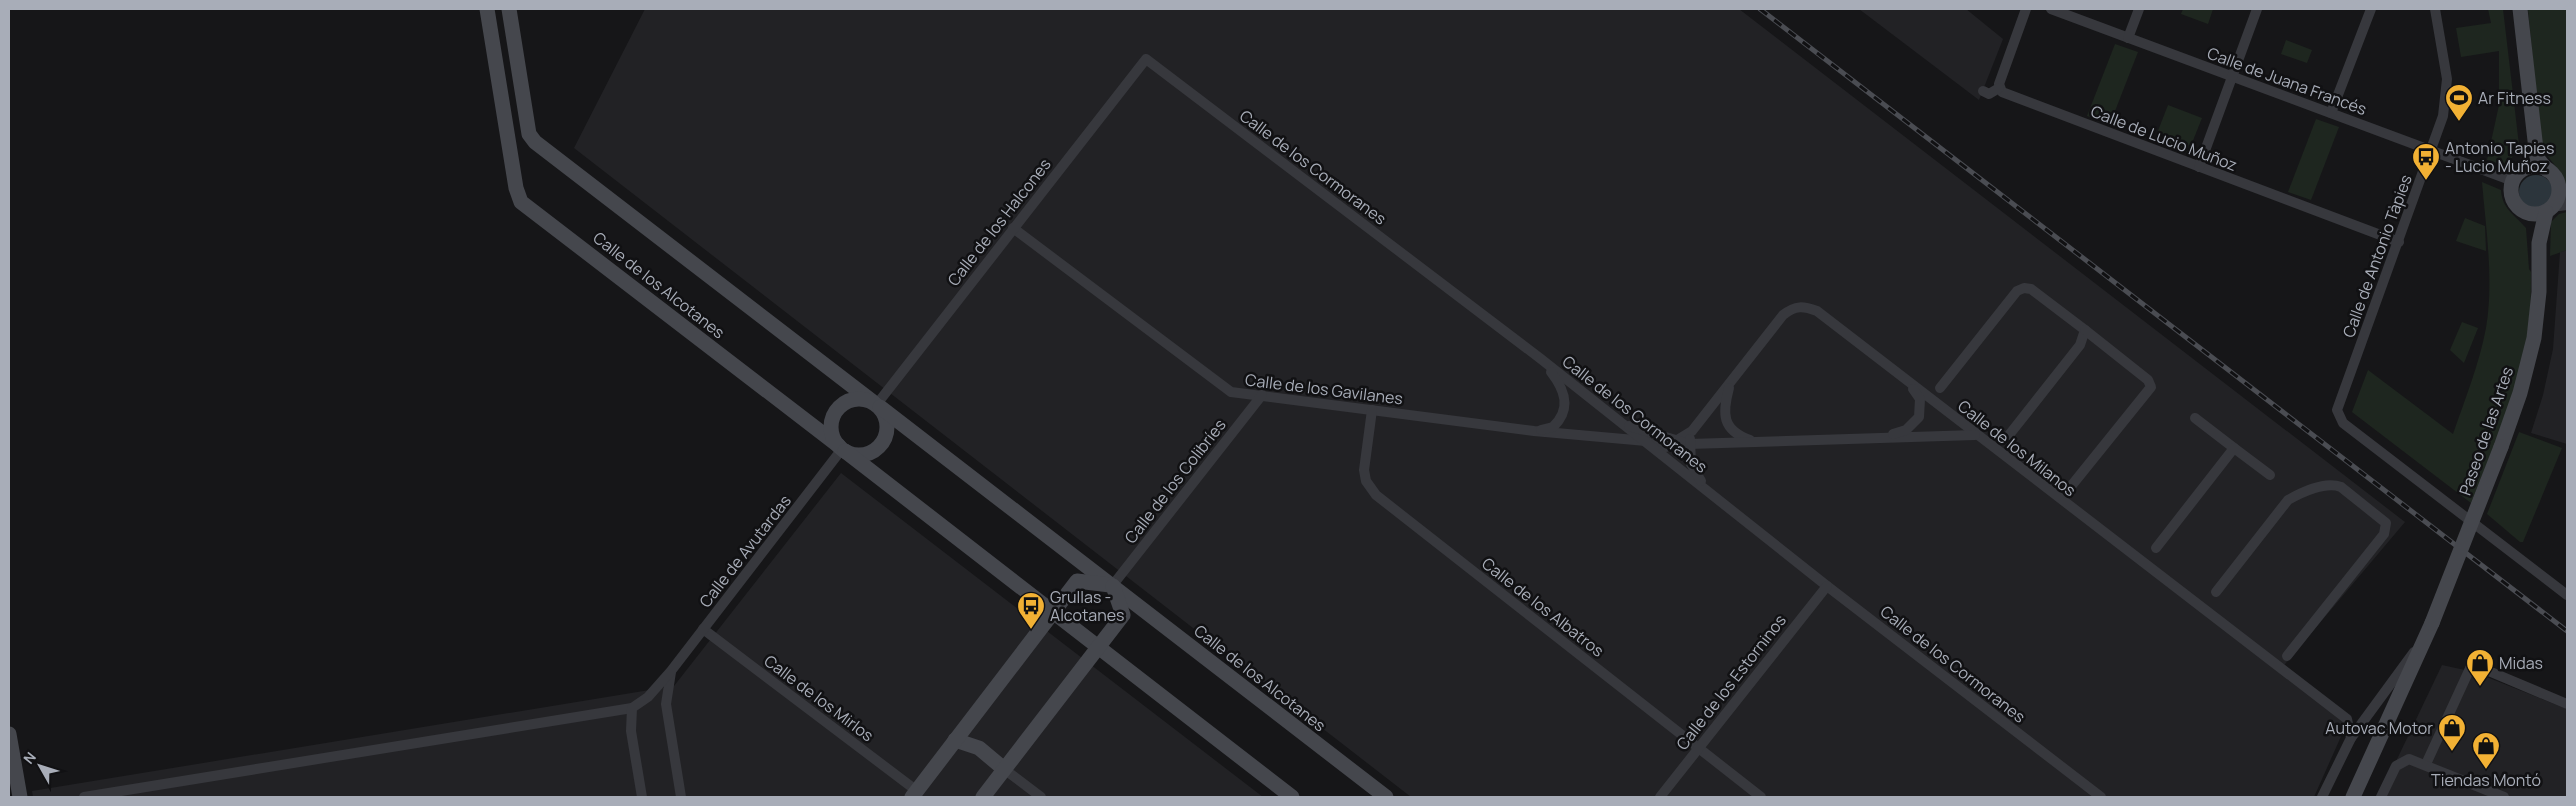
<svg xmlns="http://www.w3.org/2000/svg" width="2576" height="806" viewBox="0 0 2576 806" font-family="Manrope,sans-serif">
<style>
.built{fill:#222225}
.green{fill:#1e261f}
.water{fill:#2c353c}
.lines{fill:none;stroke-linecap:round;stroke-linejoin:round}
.street{stroke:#37383d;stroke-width:10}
.secondary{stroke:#45474d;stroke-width:15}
.rail-casing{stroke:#4a4c52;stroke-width:5}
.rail{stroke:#111113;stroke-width:3;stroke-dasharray:9;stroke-linecap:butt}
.secondary-bridge{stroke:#45474d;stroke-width:15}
.labels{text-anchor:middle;stroke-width:5;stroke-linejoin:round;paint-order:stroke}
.street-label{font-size:16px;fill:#a8adb8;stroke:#111113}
.poi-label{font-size:16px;fill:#a8adb8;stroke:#111113;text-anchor:start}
</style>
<rect width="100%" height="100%" fill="#161618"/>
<g class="built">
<path d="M 645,9 L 1739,9 L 2405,522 L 2280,670 L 2347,723 L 2314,797 L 1411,797 L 574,148 Z"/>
<path d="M 1859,9 L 1966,9 L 2003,39 L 1979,100 Z"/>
<path d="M 2567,250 L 2567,444 L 2531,433 L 2543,395 L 2553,349 L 2560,252 Z"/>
<path d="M 841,473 L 1263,797 L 33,797 L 32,791 L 674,686 Z"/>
<path d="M 2442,665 L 2474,672 L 2567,709 L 2567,797 L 2379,797 Z"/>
</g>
<g class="green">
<path d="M 2183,9 L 2213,9 L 2208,24 L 2181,14 Z"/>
<path d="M 2488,9 L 2503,9 L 2519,145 L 2509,163 L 2500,164 L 2487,160 L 2499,105 L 2499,51 L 2461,57 L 2456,28 L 2491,23 Z"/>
<path d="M 2528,9 L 2567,9 L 2567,188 C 2563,170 2549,161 2541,146 Z"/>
<path d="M 2286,40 L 2312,50 L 2307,63 L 2281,54 Z"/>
<path d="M 2115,44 L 2138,52 L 2110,124 L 2087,116 Z"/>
<path d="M 2168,105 L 2202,118 L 2188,153 L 2154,141 Z"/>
<path d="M 2316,119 L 2339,127 L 2311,200 L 2288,192 Z"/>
<path d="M 2482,182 L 2501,190 C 2502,209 2515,215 2526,228 L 2529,269 L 2531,272 C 2531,296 2531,321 2526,345 C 2515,400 2492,451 2471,503 L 2352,412 L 2368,370 L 2453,434 C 2465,399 2479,365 2486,328 C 2494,280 2486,230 2482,182 Z"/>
<path d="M 2567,212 L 2567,250 L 2550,256 L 2551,222 L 2559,214 Z"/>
<path d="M 2465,218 L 2485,226 L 2486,251 L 2456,241 Z"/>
<path d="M 2462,322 L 2478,328 L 2464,363 L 2450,350 Z"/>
<path d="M 2519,432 L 2562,448 L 2523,542 L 2520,542 L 2487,514 Z"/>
</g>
<circle class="water" cx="2536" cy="192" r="17"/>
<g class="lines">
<g class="street">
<path d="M 2026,9 L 1999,84 L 2002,92 L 2399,242"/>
<path d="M 2051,9 L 2513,181"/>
<path d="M 2435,9 L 2447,79 L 2443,116 L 2337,410 L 2343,423 L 2567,595"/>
<path d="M 2128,38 L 2139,9"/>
<path d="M 1983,91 L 1989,94 L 1999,88"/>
<path d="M 2331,113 L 2371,9"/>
<path d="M 2199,167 L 2257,9"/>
<path d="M 2559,189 L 2567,200"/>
<path d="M 2551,207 L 2567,205"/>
<path d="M 1013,228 L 1231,392 L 1534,431 L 1646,441 L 1656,447 L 1666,447 L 1692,431 L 1783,315 C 1796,305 1803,306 1817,311 L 2347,719 L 2351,738 L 2322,797"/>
<path d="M 1729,388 C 1722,414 1722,430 1750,440"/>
<path d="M 1940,388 L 2017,291 L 2024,288 L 2031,289 L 2085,330 L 2080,345 L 2009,435"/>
<path d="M 877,404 L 1146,59 L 1541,359 L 1827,586 L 2101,797"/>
<path d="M 1372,410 L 1364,470 L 1366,481 L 1376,495 L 1761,797"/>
<path d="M 2195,418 L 2234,448"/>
<path d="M 1629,426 L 1689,444 L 1975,435"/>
<path d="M 1541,430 L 1553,427 C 1572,409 1565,390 1551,372"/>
<path d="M 1893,434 L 1906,430 L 1919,417 L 1920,399 L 1913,389"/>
<path d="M 1690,439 L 1691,464 L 1701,481"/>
<path d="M 2072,485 L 2151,387 L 2148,380 L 2085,330"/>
<path d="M 2156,548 L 2234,448 L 2270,475"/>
<path d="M 1112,586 L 1262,395"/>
<path d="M 2216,592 L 2288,500 C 2302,492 2326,481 2341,487 L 2386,523 L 2384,534 L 2287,656"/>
<path d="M 703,629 L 917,791"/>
<path d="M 671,672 L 666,704 L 681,797"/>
<path d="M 2351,738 L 2414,652"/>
<path d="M 2426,764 L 2472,664 L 2567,704"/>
<path d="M 1004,769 L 1041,797"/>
<path d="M 84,797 L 632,708"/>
<path d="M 642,797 L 631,731 L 632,708 L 648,697 L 671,671 L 842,449"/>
<path d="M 1660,797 L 1827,586"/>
<path d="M 2381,797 L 2396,766 L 2409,759 L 2504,797"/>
</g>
<g class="secondary">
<path d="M 487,9 L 516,188 L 521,202 L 839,446"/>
<path d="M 509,9 L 529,134 L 535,142 L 873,402"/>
<path d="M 2520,9 L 2537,158 L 2547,170"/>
<circle cx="2535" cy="190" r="24"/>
<circle cx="859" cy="427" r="28"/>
<path d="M 880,407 L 1386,797"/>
<path d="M 2501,447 L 2520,393 L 2534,338 L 2539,292 L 2539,243 L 2546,212"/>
<path d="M 845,451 L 1292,797"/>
<path d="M 9,734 L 20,797"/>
<path d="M 955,740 L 979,748 L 1004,769"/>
<path d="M 912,797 L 1077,581 L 1110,585"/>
<path d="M 983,797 L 1123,615 L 1113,586"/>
<path d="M 2353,797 L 2432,623"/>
</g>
<defs>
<path id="rail" d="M 1760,9 L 2567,631"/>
</defs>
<use href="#rail" class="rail-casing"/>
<use href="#rail" class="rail"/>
<path class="secondary-bridge" d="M 2432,623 L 2501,447"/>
</g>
<defs>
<symbol id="stadium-pin" viewBox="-11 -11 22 30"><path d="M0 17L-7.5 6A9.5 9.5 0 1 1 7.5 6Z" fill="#f2b134" stroke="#111113"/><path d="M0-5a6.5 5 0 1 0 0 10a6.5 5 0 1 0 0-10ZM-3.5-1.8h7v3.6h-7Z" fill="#111"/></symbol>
<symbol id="bus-pin" viewBox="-11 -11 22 30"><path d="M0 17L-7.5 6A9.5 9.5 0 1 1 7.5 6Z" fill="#f2b134" stroke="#111113"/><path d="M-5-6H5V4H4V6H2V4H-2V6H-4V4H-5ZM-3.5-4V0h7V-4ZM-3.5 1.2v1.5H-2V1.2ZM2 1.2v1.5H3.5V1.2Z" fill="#111"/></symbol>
<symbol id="shop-pin" viewBox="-11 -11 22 30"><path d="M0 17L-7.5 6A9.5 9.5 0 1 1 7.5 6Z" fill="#f2b134" stroke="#111113"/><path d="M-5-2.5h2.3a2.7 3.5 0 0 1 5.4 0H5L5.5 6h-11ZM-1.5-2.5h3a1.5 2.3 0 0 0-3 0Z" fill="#111"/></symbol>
</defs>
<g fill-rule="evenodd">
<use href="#stadium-pin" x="2443" y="82" width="32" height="43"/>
<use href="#bus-pin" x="2410" y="141" width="32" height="43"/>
<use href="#bus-pin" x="1015" y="590" width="32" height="43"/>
<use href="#shop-pin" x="2464" y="647" width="32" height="43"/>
<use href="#shop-pin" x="2436" y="712" width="32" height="43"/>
<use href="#shop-pin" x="2470" y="730" width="32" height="43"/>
</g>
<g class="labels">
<g class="street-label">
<text transform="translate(2287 81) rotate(20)" y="6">Calle de Juana Francés</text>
<text transform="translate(2164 138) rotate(21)" y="6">Calle de Lucio Muñoz</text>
<text transform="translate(1313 167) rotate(37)" y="6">Calle de los Cormoranes</text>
<text transform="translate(999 222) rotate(-52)" y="6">Calle de los Halcones</text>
<text transform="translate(2377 256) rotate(-70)" y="6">Calle de Antonio Tàpies</text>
<text transform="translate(659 285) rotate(38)" y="6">Calle de los Alcotanes</text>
<text transform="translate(1324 389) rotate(7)" y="6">Calle de los Gavilanes</text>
<text transform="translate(1635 414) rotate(38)" y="6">Calle de los Cormoranes</text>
<text transform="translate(2486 431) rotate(-71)" y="6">Paseo de las Artes</text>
<text transform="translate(2017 448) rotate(38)" y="6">Calle de los Milanos</text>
<text transform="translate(1175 481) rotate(-52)" y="6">Calle de los Colibríes</text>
<text transform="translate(745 551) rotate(-52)" y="6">Calle de Avutardas</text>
<text transform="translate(1543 607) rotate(38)" y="6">Calle de los Albatros</text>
<text transform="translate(1953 664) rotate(38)" y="6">Calle de los Cormoranes</text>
<text transform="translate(1260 678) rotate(38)" y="6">Calle de los Alcotanes</text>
<text transform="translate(1731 682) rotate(-52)" y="6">Calle de los Estorninos</text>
<text transform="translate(819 698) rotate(37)" y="6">Calle de los Mirlos</text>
</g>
<g class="poi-label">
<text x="2478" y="104">Ar Fitness</text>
<text x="2445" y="154">Antonio Tapies<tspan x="2445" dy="18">- Lucio Muñoz</tspan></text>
<text x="1050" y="603">Grullas -<tspan x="1050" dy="18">Alcotanes</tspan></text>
<text x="2499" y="669">Midas</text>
<text x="2433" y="734" text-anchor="end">Autovac Motor</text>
<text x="2486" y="786" text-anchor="middle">Tiendas Montó</text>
</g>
</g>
<rect width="2576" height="806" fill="none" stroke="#a8adb8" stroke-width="20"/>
<g transform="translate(40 766) rotate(309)" stroke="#111113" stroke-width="4" paint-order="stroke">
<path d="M0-4L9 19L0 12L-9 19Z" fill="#a8adb8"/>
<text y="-8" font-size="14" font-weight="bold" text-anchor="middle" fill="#a8adb8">N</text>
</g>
</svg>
